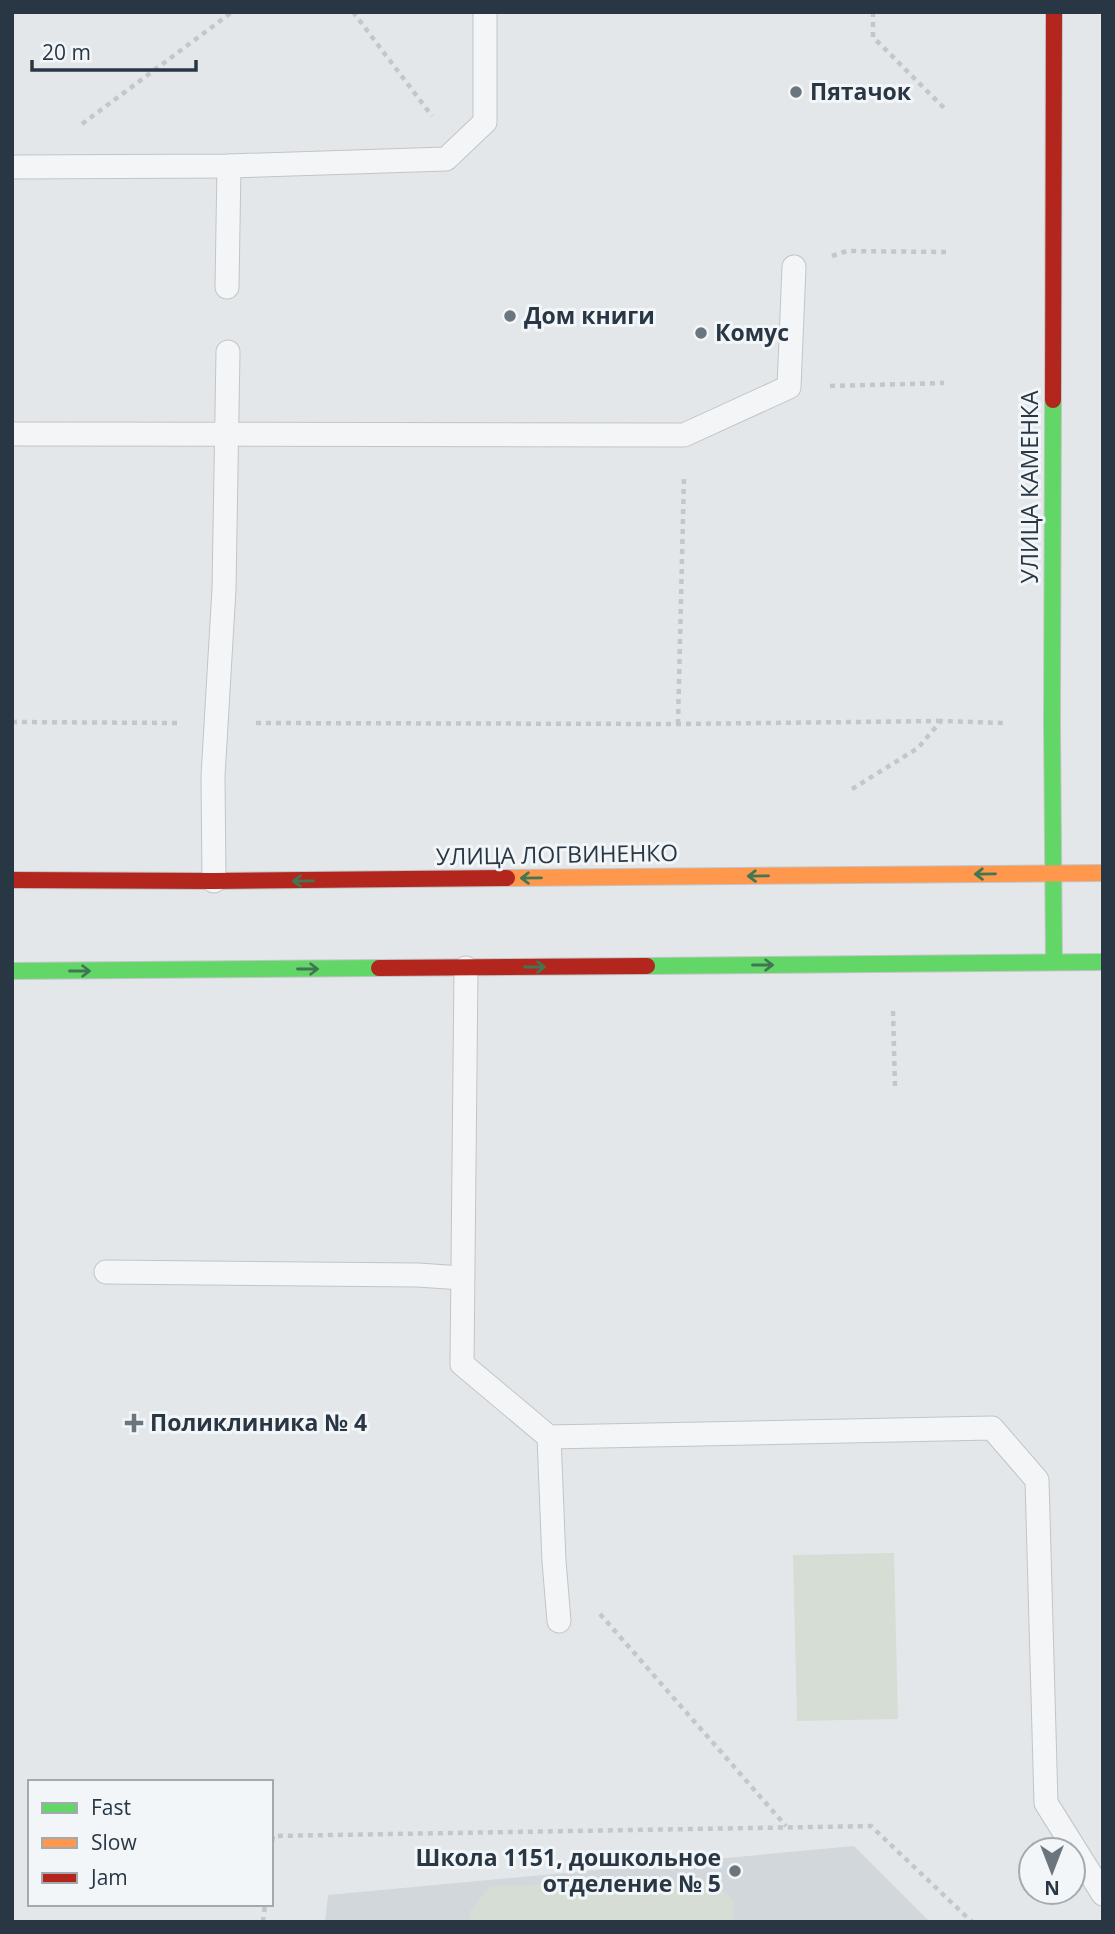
<svg xmlns="http://www.w3.org/2000/svg" width="1115" height="1934" viewBox="0 0 1115 1934" font-family="'Open Sans',sans-serif">
<style>
.built{fill:#d2d7dc}
.green{fill:#d6ddd4}
.lines{fill:none;stroke-linecap:round;stroke-linejoin:round}
.lane-casing{stroke:#c2c5c7;stroke-width:25}
.fast-casing{stroke:#c2c5c7;stroke-width:18}
.slow-casing{stroke:#c2c5c7;stroke-width:18}
.jam-casing{stroke:#c2c5c7;stroke-width:18}
.path{stroke:#c3c7c9;stroke-width:4.5;stroke-dasharray:5 5;stroke-linecap:butt}
.lane{stroke:#f3f5f6;stroke-width:23}
.fast{stroke:#63d668;stroke-width:16}
.slow{stroke:#ff974d;stroke-width:16}
.jam{stroke:#b3261e;stroke-width:16}
.oneway{stroke:#407752}
.poi-dot{fill:#6a757e;stroke:#f2f6f8;stroke-width:2.5}
.labels{text-anchor:middle;stroke-width:6;stroke-linejoin:round;paint-order:stroke}
.poi-label{font-size:23px;font-weight:bold;fill:#293744;stroke:#f2f6f8;text-anchor:start}
.street-label{font-size:23px;fill:#293744;stroke:#f2f6f8}
</style>
<rect width="100%" height="100%" fill="#e4e7e9"/>
<path class="built" d="M 854,1846 L 930,1922 L 325,1922 L 328,1895 Z"/>
<g class="green">
<path d="M 894,1553 L 898,1719 L 797,1721 L 793,1555 Z"/>
<path d="M 709,1880 L 733,1900 L 734,1922 L 470,1922 L 470,1911 L 490,1886 Z"/>
</g>
<g class="lines">
<defs>
<g id="lane">
<path d="M 12,167 L 229,166 L 446,159 L 485,122 L 485,12"/>
<path d="M 227,287 L 229,166"/>
<path d="M 12,434 L 684,435 L 789,387 L 794,267"/>
<path d="M 214,881 L 213,776 L 224,589 L 228,352"/>
<path d="M 466,968 L 462,1364 L 549,1437 L 992,1428 L 1037,1480 L 1046,1803 L 1103,1894"/>
<path d="M 106,1272 L 418,1275 L 462,1278"/>
<path d="M 549,1437 L 554,1561 L 559,1621"/>
</g>
<g id="fast">
<path d="M 1053,400 L 1052,725 L 1054,962"/>
<path d="M 647,966 L 1103,962"/>
<path d="M 12,971 L 379,968"/>
</g>
<path id="slow" d="M 507,878 L 1103,873"/>
<g id="jam">
<path d="M 1053,400 L 1054,12"/>
<path d="M 12,880 L 214,881 L 507,878"/>
<path d="M 379,968 L 647,966"/>
</g>
</defs>
<use href="#lane" class="lane-casing"/>
<use href="#fast" class="fast-casing"/>
<use href="#slow" class="slow-casing"/>
<use href="#jam" class="jam-casing"/>
<g class="path">
<path d="M 353,12 L 432,116"/>
<path d="M 873,12 L 873,37 L 947,111"/>
<path d="M 82,124 L 232,12"/>
<path d="M 832,256 L 847,251 L 946,252"/>
<path d="M 830,386 L 944,383"/>
<path d="M 12,722 L 177,723"/>
<path d="M 256,723 L 678,724 L 941,721"/>
<path d="M 678,724 L 684,475"/>
<path d="M 852,789 L 918,748 L 941,721 L 1004,723"/>
<path d="M 893,1011 L 895,1086"/>
<path d="M 600,1614 L 786,1826"/>
<path d="M 271,1851 L 273,1836 L 871,1826 L 972,1922"/>
<path d="M 263,1922 L 265,1904"/>
</g>
<use href="#lane" class="lane"/>
<use href="#fast" class="fast"/>
<use href="#slow" class="slow"/>
<use href="#jam" class="jam"/>
</g>
<defs><path id="oneway-shaft" d="M-6 0H5M1.5-3L5.5 0L1.5 3" fill="none" stroke-width="1.6" stroke-linecap="round" stroke-linejoin="round" transform="scale(1.75)"/></defs>
<g class="oneway">
<use href="#oneway-shaft" transform="translate(985 874) rotate(179)"/>
<use href="#oneway-shaft" transform="translate(758 876) rotate(179)"/>
<use href="#oneway-shaft" transform="translate(531 878) rotate(179)"/>
<use href="#oneway-shaft" transform="translate(303 881) rotate(179)"/>
<use href="#oneway-shaft" transform="translate(763 965)"/>
<use href="#oneway-shaft" transform="translate(535 967)"/>
<use href="#oneway-shaft" transform="translate(308 969)"/>
<use href="#oneway-shaft" transform="translate(80 971)"/>
</g>
<g class="poi-dot">
<circle cx="796" cy="92" r="7"/>
<circle cx="510" cy="316" r="7"/>
<circle cx="701" cy="333" r="7"/>
<path d="M130.5 1412.5h7v7h7v7h-7v7h-7v-7h-7v-7h7z"/>
<circle cx="735" cy="1871" r="7"/>
</g>
<g class="labels">
<g class="poi-label">
<text x="810" y="100">Пятачок</text>
<text x="524" y="324">Дом книги</text>
<text x="715" y="341">Комус</text>
<text x="150" y="1431">Поликлиника № 4</text>
<text x="721" y="1866" text-anchor="end">Школа 1151, дошкольное<tspan x="721" dy="26">отделение № 5</tspan></text>
</g>
<g class="street-label">
<text transform="translate(1030 487) rotate(-90)" y="8">УЛИЦА КАМЕНКА</text>
<text transform="translate(557 855) rotate(-1)" y="8">УЛИЦА ЛОГВИНЕНКО</text>
</g>
</g>
<rect width="1115" height="1934" fill="none" stroke="#293744" stroke-width="28"/>
<rect x="28" y="1780" width="245" height="126" fill="#f2f6f8" stroke="#a2aab0" stroke-width="2"/>
<rect x="42" y="1803" width="35" height="10" fill="#63d668" stroke="#a2aab0" stroke-width="2"/>
<text x="91" y="1815" font-size="21" fill="#293744">Fast</text>
<rect x="42" y="1838" width="35" height="10" fill="#ff974d" stroke="#a2aab0" stroke-width="2"/>
<text x="91" y="1850" font-size="21" fill="#293744">Slow</text>
<rect x="42" y="1873" width="35" height="10" fill="#b3261e" stroke="#a2aab0" stroke-width="2"/>
<text x="91" y="1885" font-size="21" fill="#293744">Jam</text>
<g transform="translate(1052 1871) rotate(180)"><circle r="33" fill="#f2f6f8" stroke="#a2aab0" stroke-width="2"/>
<path d="M0-5L12 26L0 18L-12 26Z" fill="#6a757e"/>
<text y="-10" font-size="19" font-weight="bold" text-anchor="middle" fill="#293744">N</text>
</g>
<path d="M32 60v10h164v-10" fill="none" stroke="#293744" stroke-width="3.5"/>
<text x="42" y="60" font-size="21" fill="#293744" stroke="#f2f6f8" stroke-width="5" paint-order="stroke">20 m</text>
</svg>
